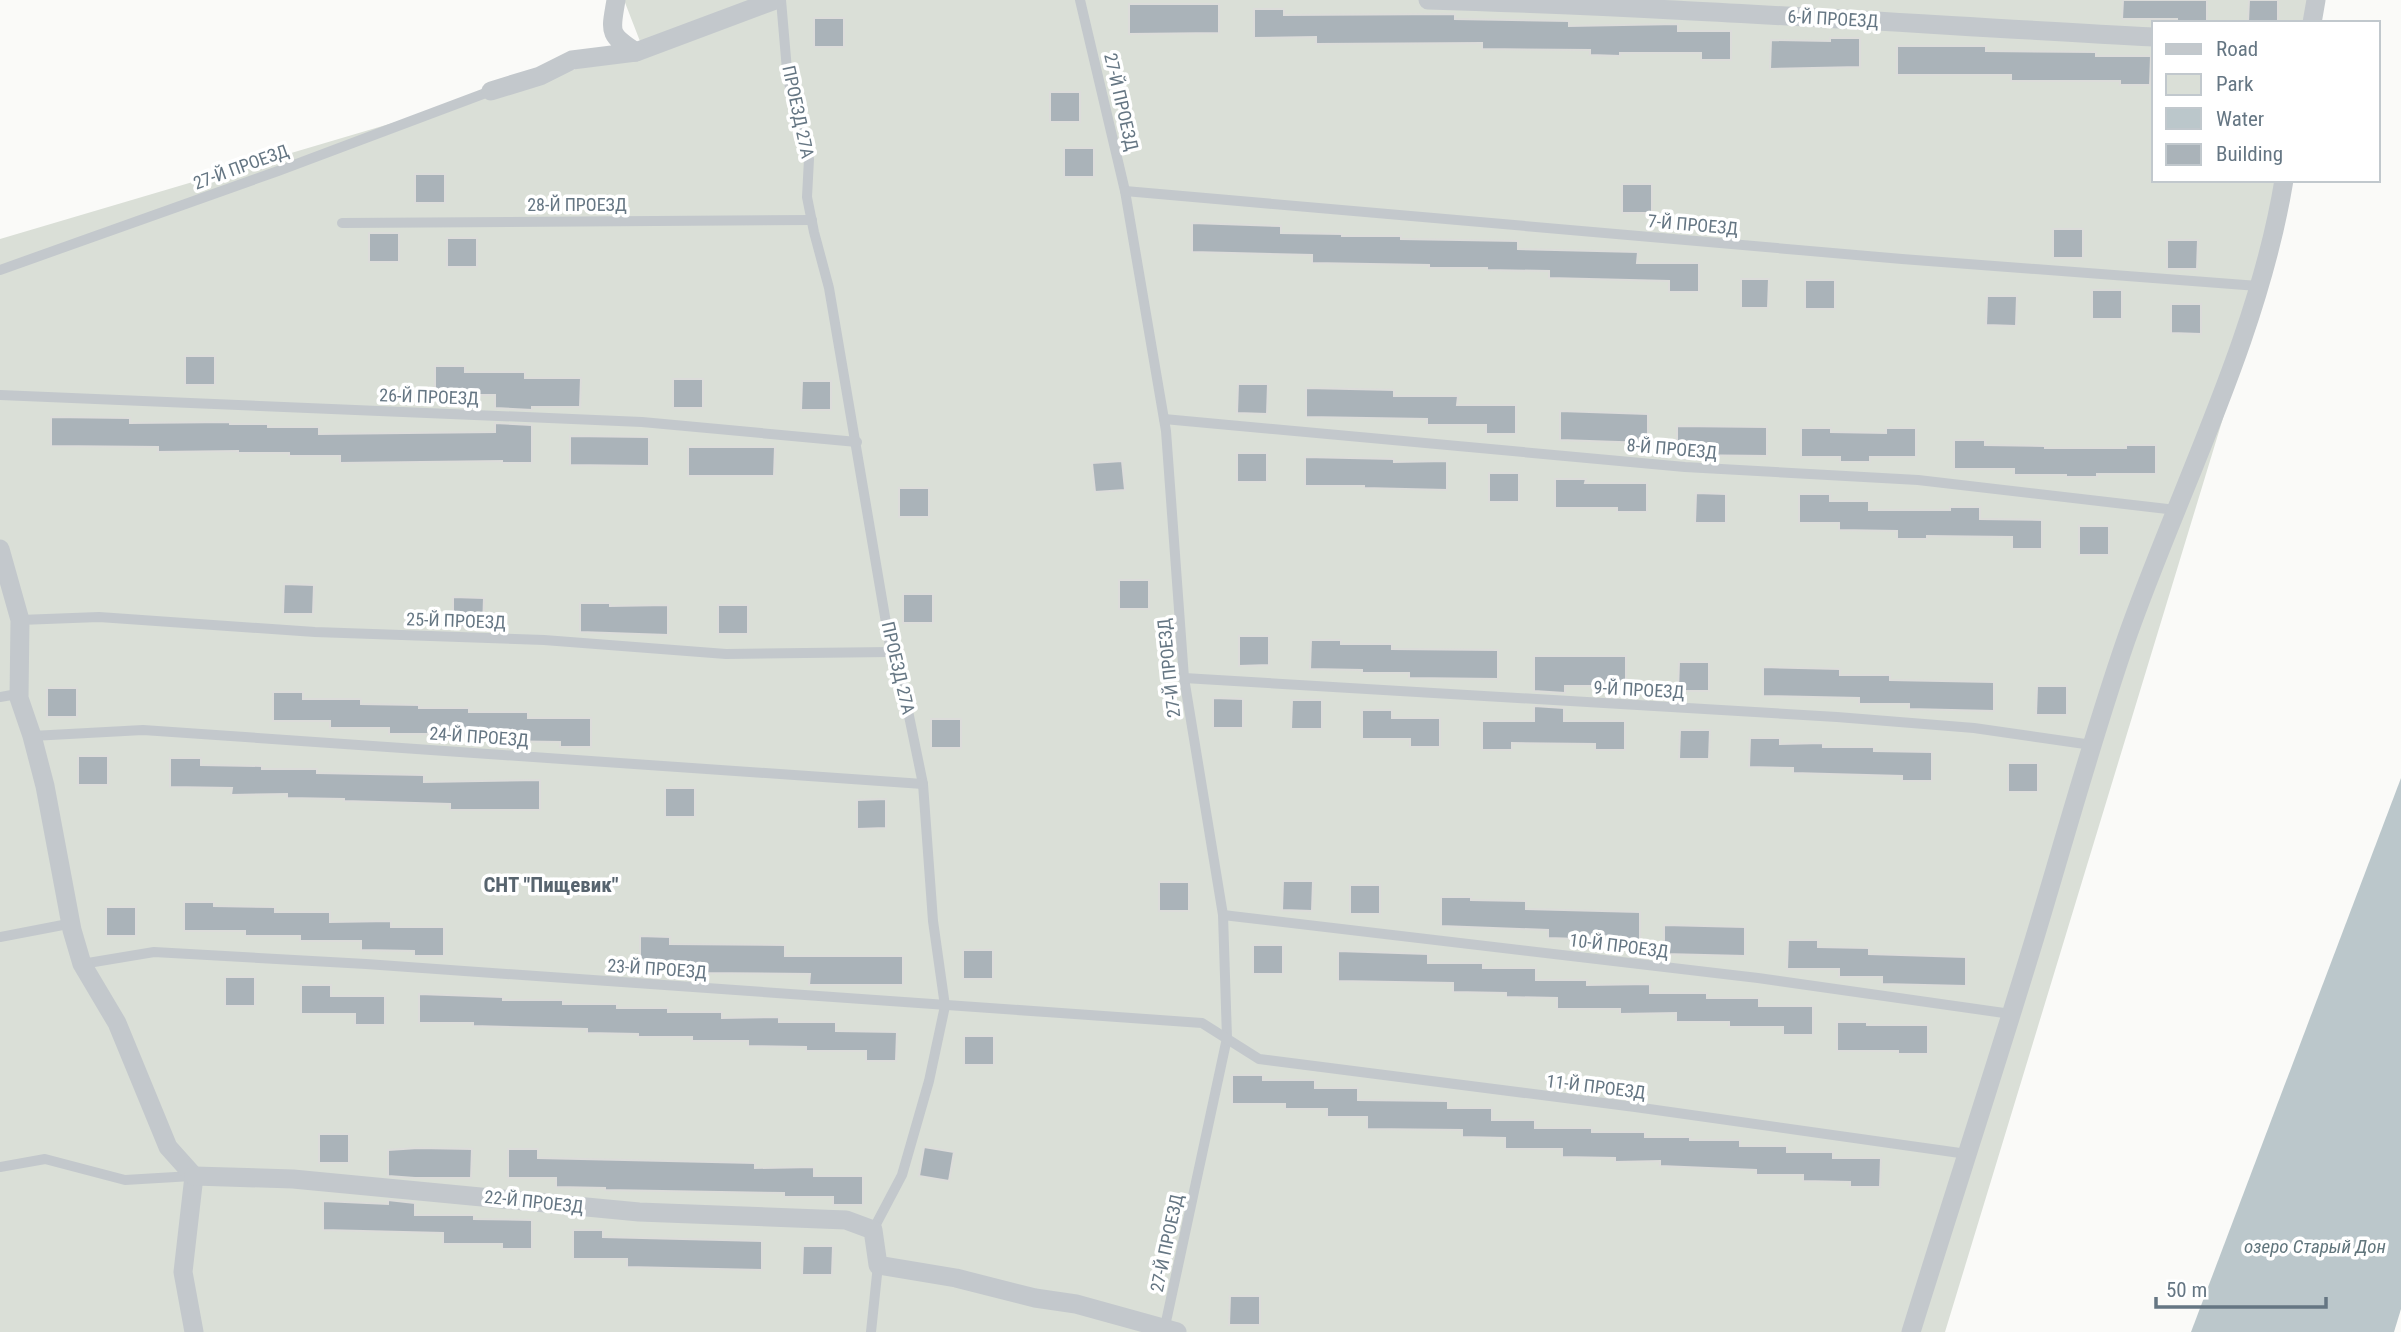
<svg xmlns="http://www.w3.org/2000/svg" width="2401" height="1332" viewBox="0 0 2401 1332" font-family="'Roboto Condensed',sans-serif">
<style>
.green{fill:#dadfd7}
.water{fill:#bbc7cb}
.building{fill:#aab3b9;stroke:#dcdcda;stroke-width:2}
.lines{fill:none;stroke-linecap:round;stroke-linejoin:round}
.service{stroke:#c3c8cc;stroke-width:10}
.minor{stroke:#c3c8cc;stroke-width:19}
.labels{text-anchor:middle;stroke-width:7;stroke-linejoin:round;paint-order:stroke}
.street-label{font-size:18px;fill:#657683;stroke:#fff}
.water-label{font-size:19px;font-style:italic;fill:#60757c;stroke:#fff}
.quarter-label{font-size:21px;font-weight:bold;fill:#57646e;stroke:#fff}
</style>
<rect width="100%" height="100%" fill="#fafaf8"/>
<path class="green" d="M 624,0 L 2320,0 L 2316,23 L 2154,23 L 2154,180 L 2288,180 L 2279,234 L 1945,1332 L 0,1332 L 0,239 L 643,49 Z"/>
<path class="water" d="M 2401,778 L 2401,1309 L 2394,1332 L 2191,1332 Z"/>
<g class="building">
<path d="M 2123,0 L 2207,0 L 2207,23 L 2177,23 L 2177,19 L 2122,19 Z"/>
<path d="M 2249,0 L 2278,0 L 2278,21 L 2248,22 Z"/>
<path d="M 1129,4 L 1219,4 L 1219,33 L 1129,34 Z"/>
<path d="M 1254,9 L 1284,9 L 1284,15 L 1455,14 L 1455,19 L 1569,21 L 1569,26 L 1678,24 L 1678,31 L 1731,31 L 1731,60 L 1701,60 L 1701,53 L 1620,53 L 1620,56 L 1590,55 L 1590,50 L 1482,49 L 1482,43 L 1316,44 L 1316,37 L 1254,38 Z"/>
<rect x="814" y="18" width="30" height="29"/>
<path d="M 1830,38 L 1860,38 L 1860,67 L 1770,69 L 1771,40 L 1830,41 Z"/>
<path d="M 1897,46 L 1986,46 L 1986,51 L 2096,52 L 2096,56 L 2151,56 L 2150,85 L 2120,85 L 2120,81 L 2011,81 L 2011,75 L 1897,75 Z"/>
<rect x="1050" y="92" width="30" height="30"/>
<rect x="1064" y="148" width="30" height="29"/>
<rect x="415" y="174" width="30" height="29"/>
<rect x="1622" y="184" width="30" height="29"/>
<path d="M 1192,223 L 1281,226 L 1281,233 L 1342,234 L 1342,236 L 1401,236 L 1401,239 L 1518,241 L 1518,249 L 1638,252 L 1637,263 L 1699,263 L 1699,292 L 1669,292 L 1669,281 L 1549,278 L 1549,271 L 1487,270 L 1487,268 L 1429,268 L 1429,265 L 1312,263 L 1312,255 L 1192,252 Z"/>
<rect x="2053" y="229" width="30" height="29"/>
<rect x="369" y="233" width="30" height="29"/>
<rect x="447" y="238" width="30" height="29"/>
<path d="M 2167,240 L 2198,240 L 2197,269 L 2167,269 Z"/>
<path d="M 1741,279 L 1769,279 L 1768,308 L 1741,308 Z"/>
<rect x="1805" y="280" width="30" height="29"/>
<rect x="2092" y="290" width="30" height="29"/>
<path d="M 1987,296 L 2017,296 L 2016,326 L 1986,325 Z"/>
<path d="M 2171,304 L 2201,304 L 2201,334 L 2171,333 Z"/>
<rect x="185" y="356" width="30" height="29"/>
<path d="M 435,366 L 465,366 L 465,372 L 525,372 L 525,378 L 581,378 L 580,407 L 532,407 L 532,410 L 495,408 L 495,395 L 435,395 Z"/>
<rect x="673" y="379" width="30" height="29"/>
<path d="M 802,381 L 831,381 L 831,410 L 801,410 Z"/>
<path d="M 1238,384 L 1268,384 L 1267,414 L 1237,413 Z"/>
<path d="M 1306,388 L 1394,390 L 1394,396 L 1458,396 L 1457,405 L 1516,405 L 1516,434 L 1486,434 L 1486,425 L 1427,425 L 1427,419 L 1306,417 Z"/>
<path d="M 1560,411 L 1648,414 L 1648,443 L 1560,440 Z"/>
<path d="M 51,417 L 130,418 L 130,423 L 230,422 L 230,424 L 268,424 L 268,427 L 319,427 L 319,434 L 495,432 L 495,423 L 532,425 L 532,463 L 502,463 L 502,461 L 340,463 L 340,456 L 289,456 L 289,453 L 238,453 L 238,451 L 158,452 L 158,447 L 51,446 Z"/>
<path d="M 1677,426 L 1767,427 L 1767,456 L 1677,455 Z"/>
<path d="M 1801,428 L 1831,428 L 1831,432 L 1886,433 L 1886,428 L 1916,428 L 1916,457 L 1870,457 L 1870,462 L 1840,462 L 1840,457 L 1801,457 Z"/>
<path d="M 570,436 L 649,437 L 649,466 L 570,465 Z"/>
<path d="M 1954,440 L 1985,440 L 1985,445 L 2045,446 L 2045,448 L 2126,448 L 2126,445 L 2156,445 L 2156,474 L 2097,474 L 2097,477 L 2066,477 L 2066,475 L 2014,475 L 2014,469 L 1954,469 Z"/>
<path d="M 688,447 L 775,447 L 774,476 L 688,476 Z"/>
<rect x="1237" y="453" width="30" height="29"/>
<path d="M 1305,457 L 1394,459 L 1394,462 L 1447,461 L 1447,490 L 1364,488 L 1364,486 L 1305,486 Z"/>
<path d="M 1122,461 L 1125,490 L 1095,492 L 1092,463 Z"/>
<rect x="1489" y="473" width="30" height="29"/>
<path d="M 1555,479 L 1586,479 L 1585,483 L 1647,483 L 1647,512 L 1617,512 L 1617,508 L 1555,508 Z"/>
<rect x="899" y="488" width="30" height="29"/>
<path d="M 1696,493 L 1726,494 L 1726,523 L 1695,523 Z"/>
<path d="M 1799,494 L 1830,494 L 1830,501 L 1869,501 L 1869,510 L 1950,510 L 1950,507 L 1980,507 L 1980,519 L 2042,520 L 2042,549 L 2012,549 L 2012,537 L 1927,536 L 1927,539 L 1897,539 L 1897,531 L 1839,530 L 1839,523 L 1799,523 Z"/>
<rect x="2079" y="526" width="30" height="29"/>
<rect x="1119" y="580" width="30" height="29"/>
<path d="M 284,584 L 314,585 L 313,614 L 283,614 Z"/>
<rect x="903" y="594" width="30" height="29"/>
<path d="M 453,597 L 484,598 L 483,627 L 453,627 Z"/>
<path d="M 580,603 L 610,603 L 610,606 L 668,605 L 668,635 L 580,632 Z"/>
<rect x="718" y="605" width="30" height="29"/>
<path d="M 1239,636 L 1269,636 L 1269,665 L 1239,666 Z"/>
<path d="M 1311,640 L 1341,640 L 1341,644 L 1392,644 L 1392,649 L 1498,650 L 1498,679 L 1409,678 L 1409,673 L 1362,673 L 1362,670 L 1310,669 Z"/>
<path d="M 1534,656 L 1626,656 L 1626,686 L 1565,686 L 1565,693 L 1534,691 Z"/>
<path d="M 1679,662 L 1709,662 L 1709,691 L 1678,691 Z"/>
<path d="M 1763,667 L 1840,669 L 1840,675 L 1890,675 L 1890,680 L 1994,682 L 1994,711 L 1909,709 L 1909,704 L 1859,704 L 1859,698 L 1763,696 Z"/>
<path d="M 2037,686 L 2067,686 L 2067,715 L 2036,715 Z"/>
<rect x="47" y="688" width="30" height="29"/>
<path d="M 273,692 L 303,692 L 303,699 L 361,699 L 361,704 L 419,705 L 419,708 L 469,708 L 469,712 L 528,712 L 528,718 L 591,718 L 591,747 L 560,747 L 560,742 L 498,741 L 498,738 L 438,737 L 438,734 L 389,734 L 389,728 L 330,728 L 330,721 L 273,721 Z"/>
<path d="M 1213,698 L 1243,699 L 1243,728 L 1213,728 Z"/>
<path d="M 1292,700 L 1322,700 L 1322,729 L 1291,729 Z"/>
<path d="M 1534,706 L 1564,708 L 1564,721 L 1625,721 L 1625,750 L 1595,750 L 1595,744 L 1512,743 L 1512,750 L 1482,750 L 1482,721 L 1534,721 Z"/>
<path d="M 1362,710 L 1392,710 L 1392,718 L 1440,718 L 1440,747 L 1410,747 L 1410,739 L 1362,739 Z"/>
<rect x="931" y="719" width="30" height="29"/>
<path d="M 1680,730 L 1710,730 L 1709,759 L 1679,759 Z"/>
<path d="M 1750,738 L 1780,738 L 1780,744 L 1823,743 L 1823,747 L 1874,747 L 1874,751 L 1932,752 L 1932,781 L 1902,781 L 1902,776 L 1793,773 L 1793,768 L 1749,767 Z"/>
<rect x="78" y="756" width="30" height="29"/>
<path d="M 170,758 L 201,758 L 201,765 L 262,766 L 262,769 L 317,769 L 317,773 L 424,775 L 424,782 L 540,780 L 540,810 L 450,810 L 450,804 L 344,801 L 344,799 L 287,798 L 287,794 L 231,795 L 232,788 L 170,787 Z"/>
<rect x="2008" y="763" width="30" height="29"/>
<rect x="665" y="788" width="30" height="29"/>
<path d="M 886,799 L 886,828 L 857,829 L 857,800 Z"/>
<path d="M 1283,881 L 1313,881 L 1312,911 L 1282,910 Z"/>
<rect x="1159" y="882" width="30" height="29"/>
<rect x="1350" y="885" width="30" height="29"/>
<path d="M 1441,897 L 1471,897 L 1471,900 L 1526,901 L 1526,909 L 1640,912 L 1640,941 L 1548,938 L 1548,930 L 1441,926 Z"/>
<path d="M 184,902 L 214,902 L 214,906 L 275,907 L 275,912 L 330,912 L 330,922 L 391,921 L 391,927 L 444,927 L 444,956 L 414,956 L 414,951 L 361,950 L 361,941 L 300,941 L 300,936 L 245,936 L 245,931 L 184,931 Z"/>
<rect x="106" y="907" width="30" height="29"/>
<path d="M 1664,925 L 1745,927 L 1745,956 L 1664,954 Z"/>
<path d="M 640,936 L 670,937 L 670,944 L 785,945 L 785,956 L 903,956 L 903,985 L 809,985 L 810,974 L 696,973 L 696,966 L 640,966 Z"/>
<path d="M 1788,940 L 1818,940 L 1818,947 L 1869,948 L 1869,954 L 1966,957 L 1966,986 L 1882,984 L 1882,977 L 1839,977 L 1839,969 L 1787,969 Z"/>
<rect x="1253" y="945" width="30" height="29"/>
<rect x="963" y="950" width="30" height="29"/>
<path d="M 1338,951 L 1428,954 L 1428,963 L 1483,963 L 1483,968 L 1536,968 L 1536,980 L 1587,980 L 1587,985 L 1650,984 L 1650,993 L 1707,993 L 1707,998 L 1759,998 L 1759,1006 L 1813,1006 L 1813,1035 L 1783,1035 L 1783,1027 L 1729,1027 L 1729,1022 L 1676,1022 L 1676,1013 L 1620,1014 L 1620,1009 L 1557,1009 L 1557,998 L 1506,997 L 1506,993 L 1453,992 L 1453,983 L 1338,981 Z"/>
<rect x="225" y="977" width="30" height="29"/>
<path d="M 301,985 L 331,985 L 331,996 L 385,996 L 385,1025 L 355,1025 L 355,1014 L 301,1014 Z"/>
<path d="M 419,994 L 503,997 L 503,1000 L 563,1000 L 563,1004 L 617,1004 L 617,1008 L 668,1008 L 668,1012 L 722,1012 L 722,1018 L 779,1017 L 779,1022 L 836,1022 L 836,1031 L 897,1032 L 896,1061 L 866,1061 L 866,1051 L 806,1051 L 806,1047 L 748,1046 L 748,1041 L 692,1041 L 692,1037 L 638,1037 L 638,1034 L 587,1033 L 587,1029 L 473,1026 L 473,1023 L 419,1023 Z"/>
<path d="M 1837,1022 L 1867,1022 L 1867,1025 L 1928,1025 L 1928,1054 L 1898,1054 L 1898,1051 L 1837,1051 Z"/>
<rect x="964" y="1036" width="30" height="29"/>
<path d="M 1232,1075 L 1263,1075 L 1263,1080 L 1315,1080 L 1315,1088 L 1358,1088 L 1358,1100 L 1448,1101 L 1448,1108 L 1492,1108 L 1492,1120 L 1535,1120 L 1535,1128 L 1592,1128 L 1592,1132 L 1645,1132 L 1645,1137 L 1690,1137 L 1690,1140 L 1740,1140 L 1740,1146 L 1787,1146 L 1787,1152 L 1833,1152 L 1833,1158 L 1881,1158 L 1880,1187 L 1850,1187 L 1850,1182 L 1803,1181 L 1803,1175 L 1756,1175 L 1756,1170 L 1660,1166 L 1660,1161 L 1615,1162 L 1615,1158 L 1562,1157 L 1562,1149 L 1505,1149 L 1505,1138 L 1462,1137 L 1462,1130 L 1367,1129 L 1367,1117 L 1327,1117 L 1327,1109 L 1285,1109 L 1285,1104 L 1232,1104 Z"/>
<rect x="319" y="1134" width="30" height="29"/>
<path d="M 924,1147 L 954,1152 L 949,1181 L 919,1176 Z"/>
<path d="M 418,1148 L 472,1149 L 471,1178 L 415,1178 L 388,1176 L 388,1150 Z"/>
<path d="M 508,1149 L 538,1149 L 538,1158 L 755,1163 L 755,1168 L 814,1167 L 814,1176 L 863,1176 L 863,1205 L 833,1205 L 833,1197 L 784,1197 L 784,1193 L 605,1190 L 605,1188 L 556,1187 L 556,1178 L 508,1178 Z"/>
<path d="M 388,1200 L 415,1203 L 415,1215 L 474,1215 L 474,1219 L 532,1220 L 532,1249 L 502,1249 L 502,1244 L 443,1244 L 443,1233 L 323,1230 L 323,1201 L 388,1204 Z"/>
<path d="M 573,1230 L 603,1230 L 603,1237 L 762,1241 L 762,1270 L 627,1267 L 627,1259 L 573,1259 Z"/>
<path d="M 803,1246 L 833,1246 L 832,1275 L 802,1275 Z"/>
<path d="M 1230,1296 L 1260,1296 L 1260,1325 L 1229,1325 Z"/>
</g>
<g class="lines">
<g class="service">
<path d="M 781,0 L 787,70 L 796,122 L 809,159 L 807,197 L 814,232 L 829,288 L 891,652 L 900,672 L 923,784 L 933,921 L 945,1006 L 929,1081 L 902,1175 L 873,1230"/>
<path d="M 1080,0 L 1125,191 L 1166,431 L 1184,678 L 1223,915 L 1227,1038 L 1164,1331"/>
<path d="M 1125,191 L 1902,259 L 2258,286"/>
<path d="M 342,223 L 812,220"/>
<path d="M 0,270 L 278,171 L 491,91"/>
<path d="M 0,395 L 642,422 L 857,442"/>
<path d="M 1164,419 L 1685,467 L 1918,480 L 2176,510"/>
<path d="M 20,620 L 99,617 L 315,632 L 544,640 L 726,654 L 891,652"/>
<path d="M 1184,678 L 1837,717 L 1974,728 L 2092,745"/>
<path d="M 0,697 L 17,694 L 18,698"/>
<path d="M 32,736 L 143,730 L 923,784"/>
<path d="M 1223,915 L 1758,978 L 2011,1014"/>
<path d="M 0,937 L 68,924 L 72,929"/>
<path d="M 82,964 L 154,952 L 366,964 L 1202,1023 L 1259,1059 L 1635,1107 L 1967,1154"/>
<path d="M 0,1167 L 45,1159 L 125,1180 L 192,1176"/>
<path d="M 871,1332 L 878,1265"/>
</g>
<g class="minor">
<path d="M 1428,0 C 1670,7 1912,24 2154,37"/>
<path d="M 2312,23 L 2316,0"/>
<path d="M 636,52 L 775,0"/>
<path d="M 491,91 L 540,76 L 572,60 L 636,52 C 607,34 611,31 616,0"/>
<path d="M 0,549 L 20,620 L 19,698 L 32,736 L 45,786 L 72,930 L 82,964 L 117,1023 L 168,1147 L 194,1176 L 183,1272 L 194,1332"/>
<path d="M 194,1176 L 293,1179 L 639,1212 L 846,1220 L 873,1230 L 878,1265 L 956,1278 L 1035,1298 L 1076,1304 L 1177,1332"/>
<path d="M 1911,1332 C 1952,1200 1995,1069 2035,937 C 2065,838 2092,738 2126,640 C 2179,489 2258,339 2284,180"/>
</g>
</g>
<g class="labels">
<g class="street-label">
<text transform="translate(1833 19) rotate(3)" y="6">6-Й ПРОЕЗД</text>
<text transform="translate(1121 102) rotate(77)" y="6">27-Й ПРОЕЗД</text>
<text transform="translate(798 112) rotate(78)" y="6">ПРОЕЗД 27А</text>
<text transform="translate(241 167) rotate(-20)" y="6">27-Й ПРОЕЗД</text>
<text x="577" y="211">28-Й ПРОЕЗД</text>
<text transform="translate(1693 225) rotate(5)" y="6">7-Й ПРОЕЗД</text>
<text transform="translate(429 397) rotate(2)" y="6">26-Й ПРОЕЗД</text>
<text transform="translate(1672 449) rotate(5)" y="6">8-Й ПРОЕЗД</text>
<text transform="translate(456 621) rotate(2)" y="6">25-Й ПРОЕЗД</text>
<text transform="translate(898 668) rotate(77)" y="6">ПРОЕЗД 27А</text>
<text transform="translate(1169 668) rotate(-96)" y="6">27-Й ПРОЕЗД</text>
<text transform="translate(1639 690) rotate(3)" y="6">9-Й ПРОЕЗД</text>
<text transform="translate(479 737) rotate(4)" y="6">24-Й ПРОЕЗД</text>
<text transform="translate(1619 946) rotate(7)" y="6">10-Й ПРОЕЗД</text>
<text transform="translate(657 969) rotate(4)" y="6">23-Й ПРОЕЗД</text>
<text transform="translate(1596 1087) rotate(7)" y="6">11-Й ПРОЕЗД</text>
<text transform="translate(534 1202) rotate(6)" y="6">22-Й ПРОЕЗД</text>
<text transform="translate(1167 1243) rotate(-78)" y="6">27-Й ПРОЕЗД</text>
</g>
<g class="water-label">
<text x="2315" y="1253">озеро Старый Дон</text>
</g>
<g class="quarter-label">
<text x="551" y="892">СНТ "Пищевик"</text>
</g>
</g>
<rect x="2152" y="21" width="228" height="161" fill="#ffffff" stroke="#c1c8cd" stroke-width="2"/>
<rect x="2166" y="44" width="35" height="10" fill="#c3c8cc" stroke="#c1c8cd" stroke-width="2"/>
<text x="2216" y="56" font-size="21" fill="#657683">Road</text>
<rect x="2166" y="74" width="35" height="21" fill="#dadfd7" stroke="#c1c8cd" stroke-width="2"/>
<text x="2216" y="91" font-size="21" fill="#657683">Park</text>
<rect x="2166" y="108" width="35" height="21" fill="#bbc7cb" stroke="#c1c8cd" stroke-width="2"/>
<text x="2216" y="126" font-size="21" fill="#657683">Water</text>
<rect x="2166" y="144" width="35" height="21" fill="#aab3b9" stroke="#c1c8cd" stroke-width="2"/>
<text x="2216" y="161" font-size="21" fill="#657683">Building</text>
<path d="M2156 1297v10h170v-10" fill="none" stroke="#657683" stroke-width="3.5"/>
<text x="2166" y="1297" font-size="21" fill="#657683" stroke="#ffffff" stroke-width="5" paint-order="stroke">50 m</text>
</svg>
